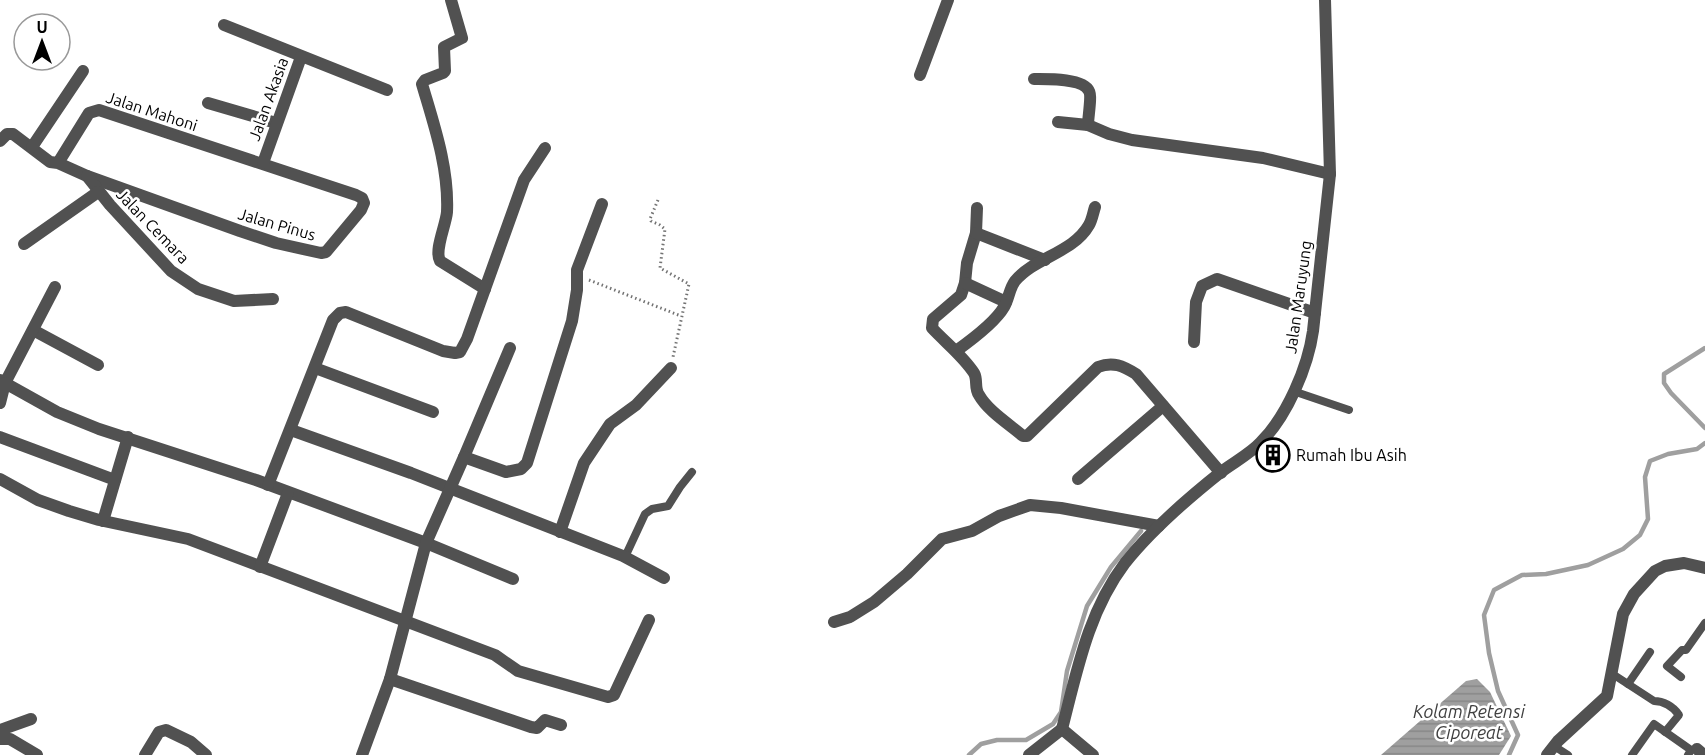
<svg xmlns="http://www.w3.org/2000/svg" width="1705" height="755" viewBox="0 0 1705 755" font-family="Ubuntu,sans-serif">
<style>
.water{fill:url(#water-rules)}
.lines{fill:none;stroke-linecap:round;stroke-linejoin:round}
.stream{stroke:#9f9f9f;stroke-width:4.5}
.path{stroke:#737373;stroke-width:3;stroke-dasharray:1.5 3;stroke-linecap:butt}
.service{stroke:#515151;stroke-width:8}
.minor{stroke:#515151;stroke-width:12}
.labels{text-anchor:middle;stroke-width:5;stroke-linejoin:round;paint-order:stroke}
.street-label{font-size:16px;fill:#000;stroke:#fff}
.poi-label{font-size:16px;fill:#000;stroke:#fff;text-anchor:start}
.water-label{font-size:18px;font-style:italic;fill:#404040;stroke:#fff}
</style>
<defs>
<pattern id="water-rules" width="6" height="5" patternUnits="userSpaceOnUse" patternTransform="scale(1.5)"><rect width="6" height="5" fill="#9f9f9f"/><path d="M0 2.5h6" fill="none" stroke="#878787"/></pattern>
</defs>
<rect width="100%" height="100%" fill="#fff"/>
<path class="water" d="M 1477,679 L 1490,692 L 1511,736 L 1499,755 L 1381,755 L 1466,681 Z"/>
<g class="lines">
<g class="stream">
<path d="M 1705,348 L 1664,374 L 1664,383 L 1671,393 L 1705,428"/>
<path d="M 969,755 L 981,744 L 997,740 L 1026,740 L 1053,724 L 1061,712 L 1067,671 L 1087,606 L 1111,567 L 1141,531"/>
<path d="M 1509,755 L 1518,735 L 1498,691 L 1489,653 L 1484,615 L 1494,590 L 1522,575 L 1546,574 L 1588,565 L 1623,549 L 1640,535 L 1648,519 L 1645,477 L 1650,461 L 1668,454 L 1697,449 L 1705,443"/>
</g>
<g class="path">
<path d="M 658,200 L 650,219 L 651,221 L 660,225 L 665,229 L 660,268 L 689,284 L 673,357"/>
<path d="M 589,280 L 681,316"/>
</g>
<g class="service">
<path d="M 1293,391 L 1349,410"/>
<path d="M 625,557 L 645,514 L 652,509 L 668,506 L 680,487 L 692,472"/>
<path d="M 1611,673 L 1654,701 C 1663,701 1673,706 1679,715 L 1665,732"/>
<path d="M 1681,677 L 1667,666 L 1682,650 L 1686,650 L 1705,623"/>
<path d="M 1628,684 L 1650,652"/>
<path d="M 1554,746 L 1568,755"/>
<path d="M 1632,755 L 1654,724 L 1691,750 L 1688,755"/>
</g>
<g class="minor">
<path d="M 451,0 L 462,38 L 444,47 L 445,71 L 443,73 L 425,80 L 422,84 C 434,125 449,168 447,212 C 446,225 434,250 440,261 L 485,289"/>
<path d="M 224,25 L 387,90"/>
<path d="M 920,75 L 948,0"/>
<path d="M 1034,79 C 1047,79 1083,78 1089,91 C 1092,96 1088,117 1088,125"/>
<path d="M 208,103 L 276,123"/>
<path d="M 1058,122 L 1088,125 L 1109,134 L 1132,140 L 1263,158 L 1330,174"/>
<path d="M 0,141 L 7,134 L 13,134 L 50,162 L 58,163 L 87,176 L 240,231 L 276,243 L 321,253 L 326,252 L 361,210 L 364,203 L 362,198 L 356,195 L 99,110 L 89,113 L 58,163"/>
<path d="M 32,147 L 83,71"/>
<path d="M 263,163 L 301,57"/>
<path d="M 87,176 L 110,205 L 171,271 L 198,289 L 234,301 L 273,299"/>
<path d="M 977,208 L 976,233 L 967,263 L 965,283 L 961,295 L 933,319 L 932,328 C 946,343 963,356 974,373 C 978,380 974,388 979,395 C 988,411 1009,424 1023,436 L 1027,436 L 1098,367 C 1113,361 1123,366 1136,374 L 1221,473"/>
<path d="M 976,233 L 1045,260"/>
<path d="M 24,244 L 98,192"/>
<path d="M 965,283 L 1006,302"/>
<path d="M 33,330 L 98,365"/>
<path d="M 1194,342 L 1196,302 L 1202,286 L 1217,279 L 1315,313"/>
<path d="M 956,351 C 970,341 996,321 1004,307 C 1009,299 1009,289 1015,281 C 1035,257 1073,253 1089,225 C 1092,220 1093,213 1095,207"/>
<path d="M 315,368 L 433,412"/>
<path d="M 0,380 L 5,383 L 55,287"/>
<path d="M 0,403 L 5,383 L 57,412 L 99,429 L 256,480 L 426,543 L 513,579"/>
<path d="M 291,430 L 411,473 L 623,556 L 664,578"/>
<path d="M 0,437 L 115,480"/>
<path d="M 464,457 L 510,348"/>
<path d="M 0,479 L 38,500 L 69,511 L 99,520 L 188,539 L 495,655 L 518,671 L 608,697 L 614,695 L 649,620"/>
<path d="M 1078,479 L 1163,406"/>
<path d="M 268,485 L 333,320 L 340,313 L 346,312 L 443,351 L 455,353 L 460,352 L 467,339 L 524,180 L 545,148"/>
<path d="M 103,521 L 128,437"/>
<path d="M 560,532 L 584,463 L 610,424 L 636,405 L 671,368"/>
<path d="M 260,567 L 288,493"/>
<path d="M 834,622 L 850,617 L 874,602 L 907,574 L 942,539 L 972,531 L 999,516 L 1030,505 L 1061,508 L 1159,526"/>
<path d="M 390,679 L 531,727 L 537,728 L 545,720 L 561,725"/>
<path d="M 1062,729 C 1077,671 1088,612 1125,563 C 1152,529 1187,499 1221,472 C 1234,462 1250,454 1261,442 C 1287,416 1308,367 1313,331 L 1330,174 L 1325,0"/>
<path d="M 1062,729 L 1093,755"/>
<path d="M 0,730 L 31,719"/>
<path d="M 0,739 L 10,739 L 37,755"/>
<path d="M 1697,749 L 1704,755"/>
<path d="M 145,755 L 159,732 L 166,730 L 191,742 L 206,755"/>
<path d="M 362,755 L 390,679 L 426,543 L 464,457 L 506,472 L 521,469 L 527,463 L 572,321 L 577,290 L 577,270 L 602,204"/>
<path d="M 1029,755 L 1062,729"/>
<path d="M 1547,755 L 1558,741 L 1607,696 L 1623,614 L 1634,594 L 1655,571 L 1665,566 L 1684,563 L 1705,568"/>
</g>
</g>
<defs>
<symbol id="building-ring" viewBox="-11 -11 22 22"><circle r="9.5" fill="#fff" stroke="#000" stroke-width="1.5"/><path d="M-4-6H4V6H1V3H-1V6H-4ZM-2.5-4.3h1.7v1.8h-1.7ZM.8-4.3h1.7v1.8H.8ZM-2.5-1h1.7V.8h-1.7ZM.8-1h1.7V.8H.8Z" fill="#000"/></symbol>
</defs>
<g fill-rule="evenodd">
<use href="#building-ring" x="1254" y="436" width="38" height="38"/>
</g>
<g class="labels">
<g class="street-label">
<text transform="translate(268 99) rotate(-70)" y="6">Jalan Akasia</text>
<text transform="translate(152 111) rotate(18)" y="6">Jalan Mahoni</text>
<text transform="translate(277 224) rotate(16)" y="6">Jalan Pinus</text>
<text transform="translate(153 226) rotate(46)" y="6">Jalan Cemara</text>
<text transform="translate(1298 297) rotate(-82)" y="6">Jalan Maruyung</text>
</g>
<g class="poi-label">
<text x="1296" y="461">Rumah Ibu Asih</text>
</g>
<g class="water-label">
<text x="1469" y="718">Kolam Retensi<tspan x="1469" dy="21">Ciporeat</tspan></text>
</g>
</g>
<g transform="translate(42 42)"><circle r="28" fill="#ffffff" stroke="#999999" stroke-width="1.5"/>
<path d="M0-4.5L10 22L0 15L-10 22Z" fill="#000000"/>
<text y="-9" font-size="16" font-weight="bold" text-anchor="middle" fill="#000000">U</text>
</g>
</svg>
